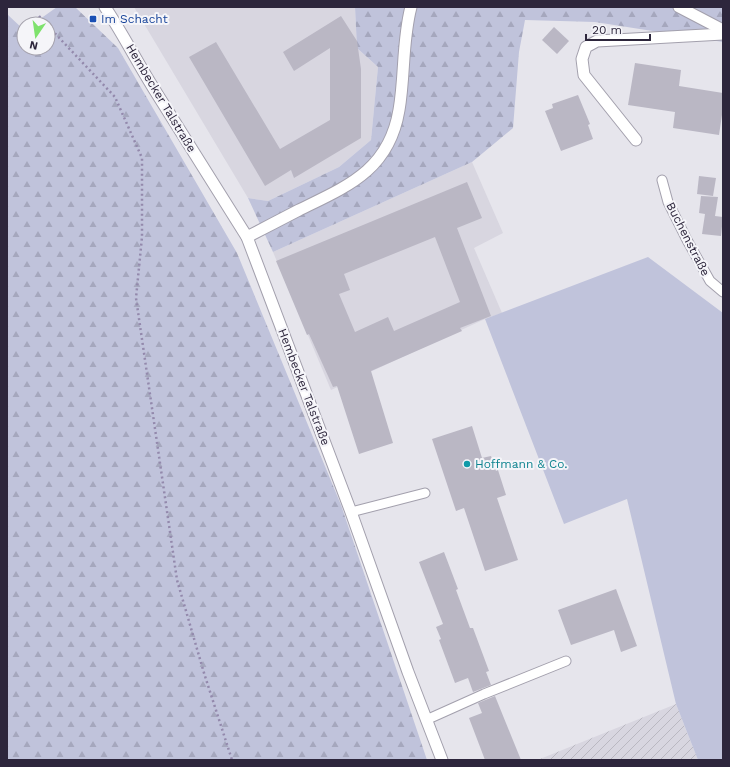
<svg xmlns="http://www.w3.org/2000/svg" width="730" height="767" viewBox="0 0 730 767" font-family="'Work Sans',sans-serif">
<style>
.built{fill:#d8d6e0}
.industrial{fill:url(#industrial-furrows)}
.green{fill:#c0c3db}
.forest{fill:url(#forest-firs)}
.building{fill:#bab7c4;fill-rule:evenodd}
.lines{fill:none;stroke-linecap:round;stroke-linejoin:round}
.service-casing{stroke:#a3a0ad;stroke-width:11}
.minor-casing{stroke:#a3a0ad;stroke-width:13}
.tertiary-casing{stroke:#a3a0ad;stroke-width:13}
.path{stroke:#9389ac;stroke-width:2.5;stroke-dasharray:2 3;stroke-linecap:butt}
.service{stroke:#fff;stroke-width:9}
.minor{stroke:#fff;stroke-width:11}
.tertiary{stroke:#fff;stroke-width:11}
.transit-dot{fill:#1a4fb4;stroke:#f5f5f9;stroke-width:1.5}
.culture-dot{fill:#0f9aa8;stroke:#f5f5f9;stroke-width:1.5}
.labels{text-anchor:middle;stroke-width:4;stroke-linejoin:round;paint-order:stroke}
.transit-label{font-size:12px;fill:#164399;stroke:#f5f5f9;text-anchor:start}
.street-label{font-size:12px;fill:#2d263c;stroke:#f5f5f9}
.culture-label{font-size:12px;fill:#0d838f;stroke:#f5f5f9;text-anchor:start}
</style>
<defs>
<pattern id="industrial-furrows" width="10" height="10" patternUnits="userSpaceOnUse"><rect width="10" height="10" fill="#d8d6e0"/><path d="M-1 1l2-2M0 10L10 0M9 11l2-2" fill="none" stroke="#bab8c1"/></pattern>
<pattern id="forest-firs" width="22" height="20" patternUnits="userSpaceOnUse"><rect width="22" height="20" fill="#c0c3db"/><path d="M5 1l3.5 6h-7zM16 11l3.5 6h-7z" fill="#a5a7bd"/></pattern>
</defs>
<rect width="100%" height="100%" fill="#e6e5ec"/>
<g class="built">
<path d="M 134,7 L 355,7 L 357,48 L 378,67 L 371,140 L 339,167 L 268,201 L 248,198 Z"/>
<path d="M 472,162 L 503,233 L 474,248 L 502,313 L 485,319 L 331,390 L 273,252 Z"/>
</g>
<path class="industrial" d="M 676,704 L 698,760 L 540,760 L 540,759 Z"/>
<path class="green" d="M 648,257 L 723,313 L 723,760 L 698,760 L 676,704 L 627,499 L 564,524 L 485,319 Z"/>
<g class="forest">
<path d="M 57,7 L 75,7 L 118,48 L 237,253 L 341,505 L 427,760 L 7,760 L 7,14 L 24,30 L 24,48 L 48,48 L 48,24 L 33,24 Z"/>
<path d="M 355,7 L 723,7 L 723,42 L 595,22 L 525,20 L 519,52 L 513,128 L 472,162 L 273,252 L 248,198 L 268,201 L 339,167 L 371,140 L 378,67 L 357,48 Z"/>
</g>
<g class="building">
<path d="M 341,16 L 357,41 L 361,69 L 361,138 L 294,178 L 291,170 L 265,186 L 189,57 L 216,42 L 280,149 L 330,120 L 330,48 L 294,71 L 283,52 Z"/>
<path d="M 554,27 L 569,41 L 557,54 L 542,40 Z"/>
<path d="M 635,63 L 681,70 L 679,86 L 723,93 L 723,108 L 719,135 L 673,128 L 675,112 L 628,105 Z"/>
<path d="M 578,95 L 590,124 L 588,125 L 593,139 L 561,151 L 545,111 L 553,108 L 552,104 Z"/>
<path d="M 699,176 L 716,178 L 713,196 L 697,194 Z"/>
<path d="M 467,182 L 482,218 L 457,228 L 491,316 L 460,328 L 462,331 L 371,371 L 393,443 L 359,454 L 337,386 L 333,387 L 309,334 L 307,335 L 276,261 ZM 435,237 L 460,302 L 394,331 L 388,317 L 355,332 L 339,294 L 350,290 L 344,274 Z"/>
<path d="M 701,196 L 718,197 L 715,216 L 723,217 L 721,236 L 702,234 L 705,214 L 699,213 Z"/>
<path d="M 472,426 L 482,458 L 491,456 L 496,471 L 498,470 L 506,495 L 497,498 L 518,560 L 485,571 L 464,508 L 456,511 L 432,439 Z"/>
<path d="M 444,552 L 458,589 L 456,590 L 470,628 L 473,628 L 489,671 L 486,672 L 491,685 L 473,692 L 468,678 L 455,683 L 439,640 L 441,639 L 436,627 L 443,624 L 419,562 Z"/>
<path d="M 616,589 L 637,646 L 621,652 L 614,630 L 571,645 L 558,610 Z"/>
<path d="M 495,696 L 521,760 L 485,760 L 469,718 L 482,713 L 478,703 Z"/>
</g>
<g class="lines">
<defs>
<g id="service">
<path d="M 662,180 L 668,202 L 687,240 L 710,281 L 723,292"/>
<path d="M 351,512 L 425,493"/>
<path d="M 426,720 L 484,694 L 566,661"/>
</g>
<g id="minor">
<path d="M 679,7 L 723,30"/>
<path d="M 636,140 L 584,75 L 582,59 L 586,47 L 597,41 L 723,34"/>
<path d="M 247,237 C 264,228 282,219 299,210 C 348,186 389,170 399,110 C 405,76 402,41 411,7"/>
</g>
<path id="tertiary" d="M 105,7 C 123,34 137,62 154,89 L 247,237 L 351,512 L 408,672 L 442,760"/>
</defs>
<use href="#service" class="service-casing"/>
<use href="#minor" class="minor-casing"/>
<use href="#tertiary" class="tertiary-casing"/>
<g class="path">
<path d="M 39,16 L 46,24"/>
<path d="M 48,26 L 115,97 L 142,158 L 142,237 L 136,298 L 177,580 L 204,673 L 232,760"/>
</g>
<use href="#service" class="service"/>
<use href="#minor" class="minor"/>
<use href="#tertiary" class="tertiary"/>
</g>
<rect class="transit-dot" x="89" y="15" width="8" height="8" rx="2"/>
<circle class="culture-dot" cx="467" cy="464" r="4"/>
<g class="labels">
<g class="transit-label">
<text x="101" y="23">Im Schacht</text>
</g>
<g class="street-label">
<text transform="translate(161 98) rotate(59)" y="4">Hembecker Talstraße</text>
<text transform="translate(688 239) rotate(63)" y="4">Buchenstraße</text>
<text transform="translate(304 387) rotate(69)" y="4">Hembecker Talstraße</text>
</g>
<g class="culture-label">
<text x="475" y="468">Hoffmann &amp; Co.</text>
</g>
</g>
<rect width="730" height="767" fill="none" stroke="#2d263c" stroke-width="16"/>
<g transform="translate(36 36) rotate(193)"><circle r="19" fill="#f5f5f9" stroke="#a5a2ad"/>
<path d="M0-3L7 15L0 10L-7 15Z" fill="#7ee26d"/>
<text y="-6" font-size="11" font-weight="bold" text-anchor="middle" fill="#2d263c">N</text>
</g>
<path d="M586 34v6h64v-6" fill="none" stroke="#2d263c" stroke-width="2"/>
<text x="592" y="34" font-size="12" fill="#2d263c" stroke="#f5f5f9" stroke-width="3" paint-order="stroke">20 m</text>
</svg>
